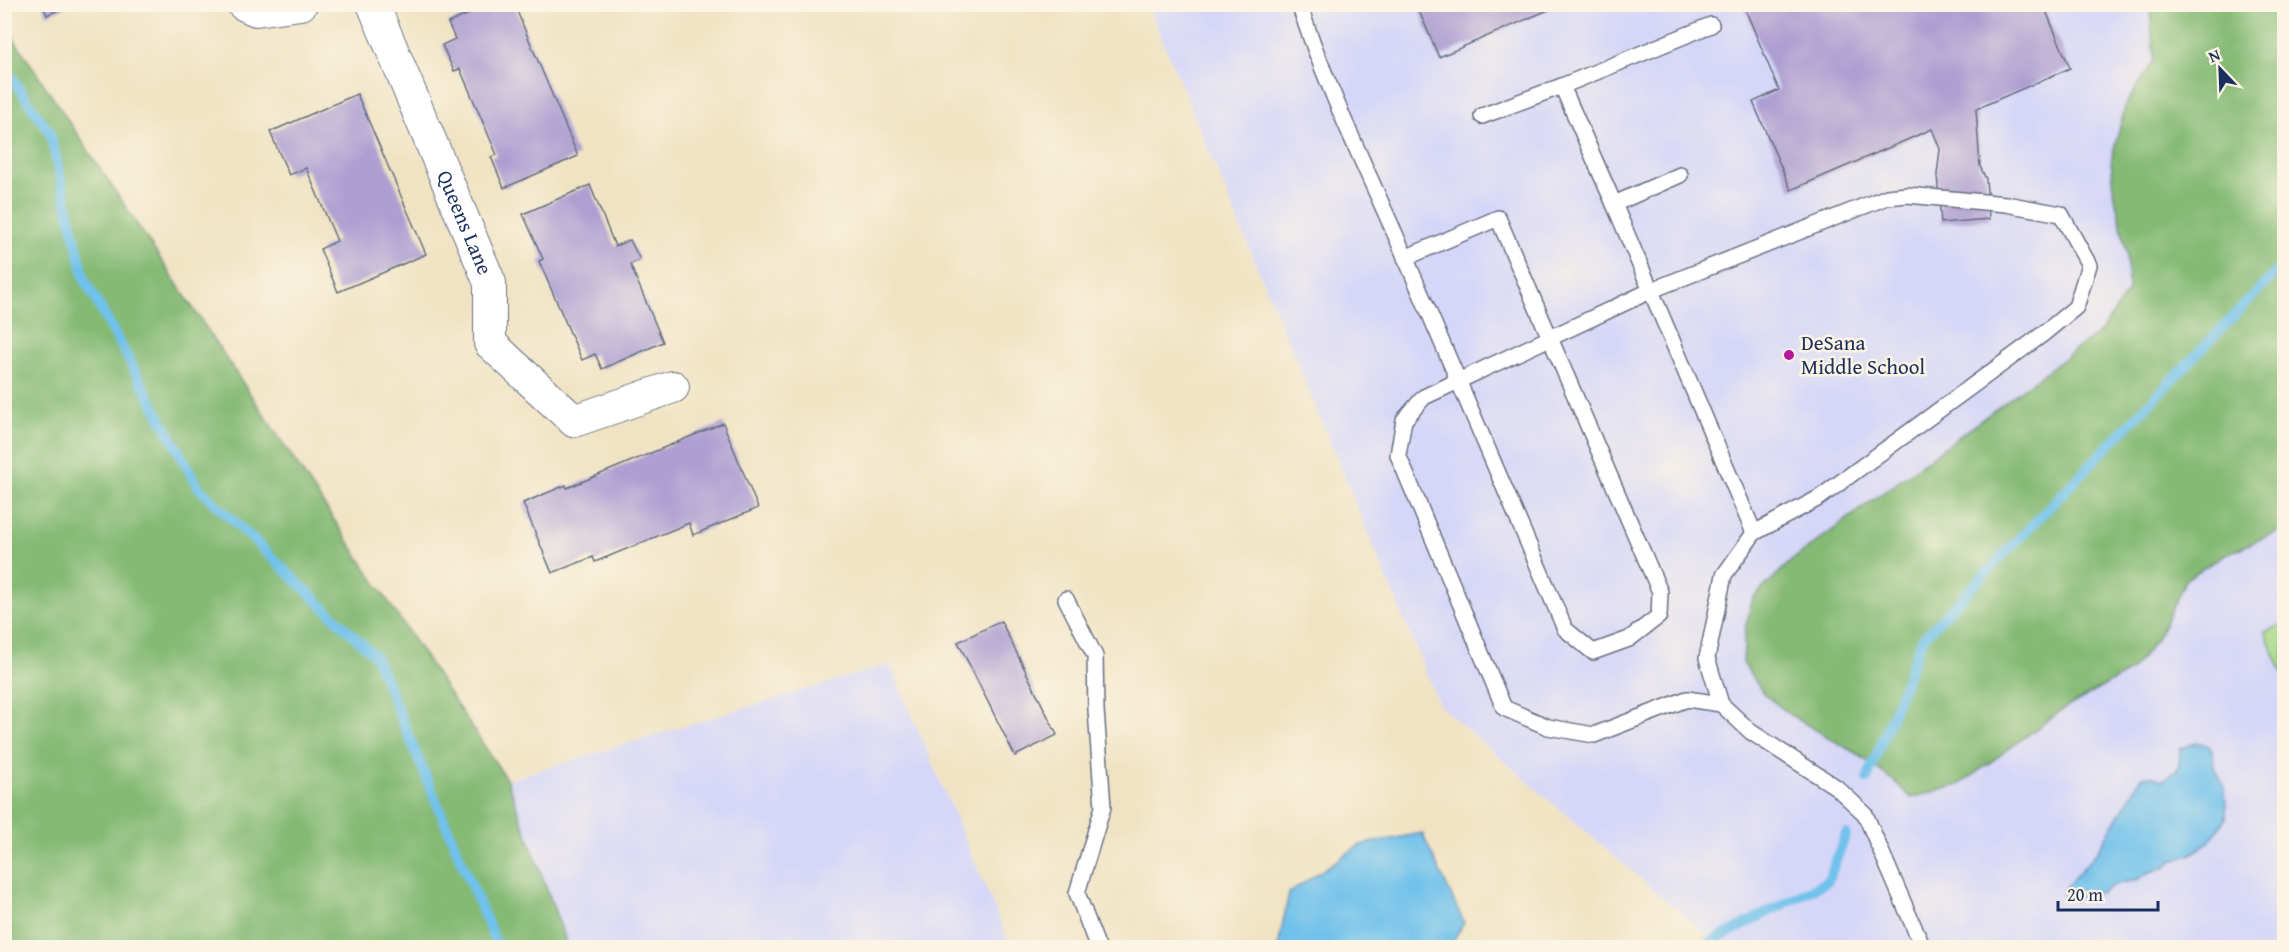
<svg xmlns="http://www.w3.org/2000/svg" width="2289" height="952" viewBox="0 0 2289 952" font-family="'Gentium Book Plus',serif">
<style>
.built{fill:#d6d7f8}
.green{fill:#a7da89;stroke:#618474;stroke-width:1.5}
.forest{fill:#85ba75;stroke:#50746a;stroke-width:1.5}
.water{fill:#6fc1eb;stroke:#4578a4;stroke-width:1.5}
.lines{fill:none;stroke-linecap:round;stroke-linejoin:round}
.stream{stroke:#6fc1eb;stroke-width:10}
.building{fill:#ad9fd1}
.lane-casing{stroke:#666e81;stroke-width:18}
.street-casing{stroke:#666e81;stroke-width:34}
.lane{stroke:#fff;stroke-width:15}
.street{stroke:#fff;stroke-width:32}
.poi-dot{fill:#b5179e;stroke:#fcf5e5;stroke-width:2}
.labels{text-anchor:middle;stroke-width:5;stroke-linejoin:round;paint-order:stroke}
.street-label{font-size:21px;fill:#1b2f5e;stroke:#fcf5e5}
.poi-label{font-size:21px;fill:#1b2f5e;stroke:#fcf5e5;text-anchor:start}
</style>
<rect width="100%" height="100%" fill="#fcf5e5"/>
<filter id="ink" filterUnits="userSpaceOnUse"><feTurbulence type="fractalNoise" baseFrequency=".0167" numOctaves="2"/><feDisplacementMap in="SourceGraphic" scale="12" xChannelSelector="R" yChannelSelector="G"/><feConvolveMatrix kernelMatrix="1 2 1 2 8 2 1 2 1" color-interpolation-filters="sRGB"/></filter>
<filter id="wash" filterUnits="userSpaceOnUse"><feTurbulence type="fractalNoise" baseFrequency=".008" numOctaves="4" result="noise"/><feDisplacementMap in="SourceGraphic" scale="24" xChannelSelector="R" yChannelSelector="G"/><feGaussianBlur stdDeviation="1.35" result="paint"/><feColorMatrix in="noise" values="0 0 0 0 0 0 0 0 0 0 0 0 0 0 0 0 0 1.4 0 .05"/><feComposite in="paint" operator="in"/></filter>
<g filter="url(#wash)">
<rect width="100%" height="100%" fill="#f0e3c3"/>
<g class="built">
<path d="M 1148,5 L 2284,5 L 2284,947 L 1720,947 L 1440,706 Z"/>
<path d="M 890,664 L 1011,947 L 568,947 L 507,780 Z"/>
</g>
<path class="green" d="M 2284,624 L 2284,677 L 2265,632 Z"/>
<g class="forest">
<path d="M 2147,5 L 2284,5 L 2284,529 L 2224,555 L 2186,579 L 2159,635 L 2132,670 L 2062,710 L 1959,785 L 1911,798 L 1894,781 L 1857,754 L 1790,715 L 1764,694 L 1743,663 L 1745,628 L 1753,598 L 1791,561 L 2102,330 L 2128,291 L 2127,254 L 2115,197 L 2111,160 L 2126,104 L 2154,60 L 2150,9 Z"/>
<path d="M 4,24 L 507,780 L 568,947 L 5,947 Z"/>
</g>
<g class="water">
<path d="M 2197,742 L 2209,746 L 2213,753 L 2214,767 L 2225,788 L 2226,813 L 2226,819 L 2207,844 L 2188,856 L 2171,861 L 2166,866 L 2148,873 L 2139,879 L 2114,885 L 2101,893 L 2094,892 L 2070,900 L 2065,898 L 2063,894 L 2065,888 L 2098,851 L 2140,780 L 2143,777 L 2151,776 L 2163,780 L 2176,771 L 2179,766 L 2180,749 Z"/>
<path d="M 1422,833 L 1464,923 L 1449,947 L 1278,947 L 1289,893 L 1360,845 Z"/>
</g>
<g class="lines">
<g class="stream">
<path d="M 4,66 L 50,133 L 85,280 L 199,488 L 375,656 L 498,948"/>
<path d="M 1867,779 L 1922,639 L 2284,264"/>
<path d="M 1699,948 L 1828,881 L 1846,834"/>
</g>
</g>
<g id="blocks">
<g class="building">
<path d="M 42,4 L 72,4 L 47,15 Z"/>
<path d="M 492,4 L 514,4 L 578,156 L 504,188 L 491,157 L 497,155 L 460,69 L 454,71 L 442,45 L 455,39 L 448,23 Z"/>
<path d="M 1416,4 L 1562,4 L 1439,57 Z"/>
<path d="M 1743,4 L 2043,4 L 2070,68 L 1976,109 L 1980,166 L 1986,179 L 1989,219 L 1941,223 L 1937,175 L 1940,149 L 1932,129 L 1791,190 L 1753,102 L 1779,90 Z"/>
<path d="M 357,94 L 426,254 L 338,292 L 320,249 L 337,241 L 306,168 L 289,175 L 270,132 Z"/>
<path d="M 590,185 L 615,246 L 630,240 L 640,260 L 630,264 L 663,342 L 602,369 L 595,354 L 582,360 L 539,261 L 543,259 L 523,214 Z"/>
<path d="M 723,423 L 758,508 L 693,535 L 689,523 L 595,562 L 593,557 L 552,573 L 523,503 L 566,485 L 567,488 Z"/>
<path d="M 1001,621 L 1057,735 L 1015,756 L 958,642 Z"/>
</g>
</g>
</g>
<g filter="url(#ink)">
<use href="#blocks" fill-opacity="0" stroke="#666e81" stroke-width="1.5"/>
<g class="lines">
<defs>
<g id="lane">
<path d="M 1299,4 C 1327,89 1367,170 1403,252 C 1458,377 1511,503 1565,629 L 1593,652 L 1629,639 L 1659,616 L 1660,592 L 1498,218 L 1405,258"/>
<path d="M 1562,86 L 1614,204"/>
<path d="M 1482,116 L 1562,86 L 1711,25"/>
<path d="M 1680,175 L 1614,204 L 1754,533"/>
<path d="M 1066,599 L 1095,656 L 1096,710 L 1103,807 L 1077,893 L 1098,948"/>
<path d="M 1721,704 L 1687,699 L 1594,735 L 1548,727 L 1504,708 L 1398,455 L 1404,420 L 1424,397 L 1652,290 L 1887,197 L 1907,195 L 2006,204 L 2061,214 L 2089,265 L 2076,307 L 2043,334 L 1819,498 L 1754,533 L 1724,575 L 1707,658 L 1721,704 L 1751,732 L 1836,787 L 1865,814 L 1923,948"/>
</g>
<g id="street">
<path d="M 243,4 L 256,10 L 301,4"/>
<path id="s1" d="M 373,4 L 490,283 L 490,343 L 574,421 L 673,387"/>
</g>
</defs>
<use href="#lane" class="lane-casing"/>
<use href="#street" class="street-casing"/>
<use href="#lane" class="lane"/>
<use href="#street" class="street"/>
</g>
</g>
<circle class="poi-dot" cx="1789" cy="355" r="6"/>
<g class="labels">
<g class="street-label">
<text dy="7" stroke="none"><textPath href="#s1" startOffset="237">Queens Lane</textPath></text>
</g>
<g class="poi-label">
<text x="1801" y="350">DeSana<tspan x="1801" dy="24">Middle School</tspan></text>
</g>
</g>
<rect width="2289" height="952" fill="none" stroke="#fcf5e5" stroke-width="24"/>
<g transform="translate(2220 69) rotate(337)" stroke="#fcf5e5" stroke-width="4.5" paint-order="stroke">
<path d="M0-4.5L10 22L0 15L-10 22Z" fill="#1b2f5e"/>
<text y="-9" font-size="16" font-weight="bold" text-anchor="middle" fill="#1b2f5e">N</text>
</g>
<path d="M2058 901v9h100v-9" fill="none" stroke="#1b2f5e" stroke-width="3"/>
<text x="2067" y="901" font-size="18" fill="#1b2f5e" stroke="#fcf5e5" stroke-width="4.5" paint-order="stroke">20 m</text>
</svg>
